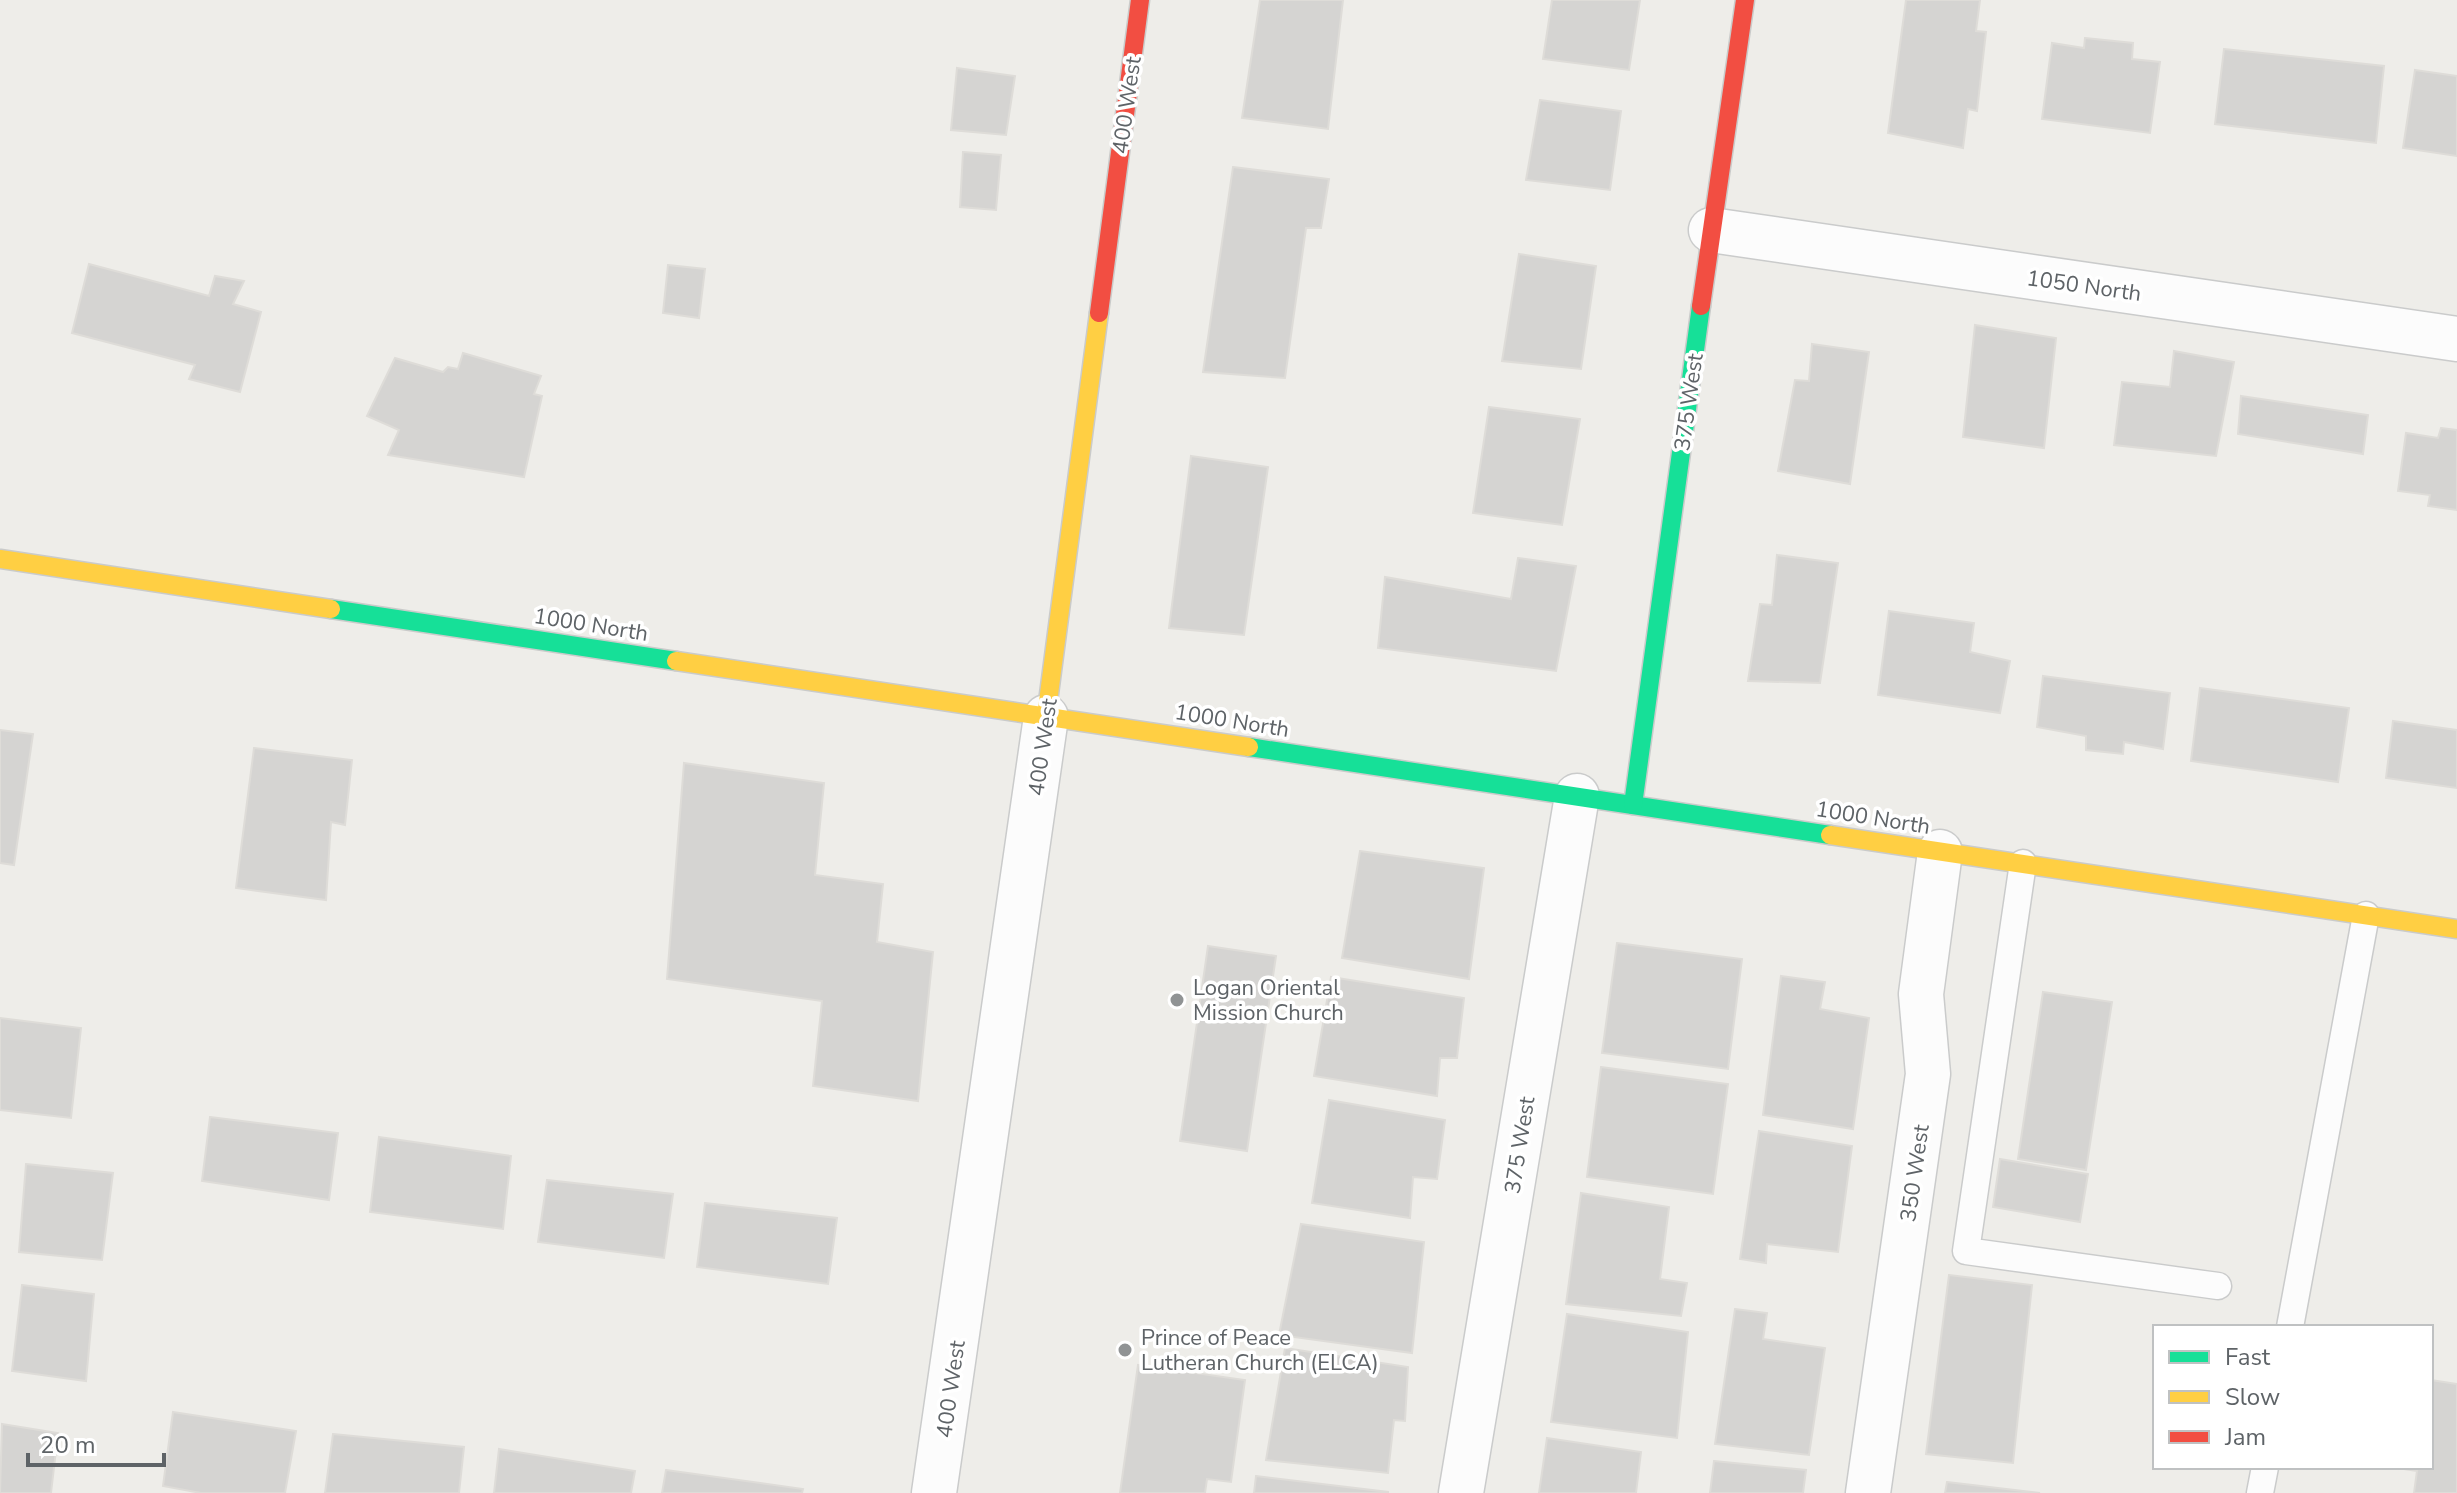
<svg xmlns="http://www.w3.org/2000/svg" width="2457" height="1493" viewBox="0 0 2457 1493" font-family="'Nunito Sans',sans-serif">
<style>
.building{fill:#d5d4d2;stroke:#dedcd8;stroke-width:2}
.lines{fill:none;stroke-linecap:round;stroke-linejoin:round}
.lane-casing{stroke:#cacbcb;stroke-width:29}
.street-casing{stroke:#cacbcb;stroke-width:47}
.fast-casing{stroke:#cacbca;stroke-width:21}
.slow-casing{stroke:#cacbca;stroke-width:21}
.jam-casing{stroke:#cacbca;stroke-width:21}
.lane{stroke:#fcfcfc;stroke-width:26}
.street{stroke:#fcfcfc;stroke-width:44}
.fast{stroke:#16e098;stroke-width:18}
.slow{stroke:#ffcf43;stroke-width:18}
.jam{stroke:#f24e42;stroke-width:18}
.poi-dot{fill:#909394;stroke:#fff;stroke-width:3}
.labels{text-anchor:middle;stroke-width:7;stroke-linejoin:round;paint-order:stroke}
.street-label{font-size:22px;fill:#5e6367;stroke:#fff}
.poi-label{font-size:22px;fill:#5e6367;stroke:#fff;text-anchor:start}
</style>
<rect width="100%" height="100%" fill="#eeede9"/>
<g class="building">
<path d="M 1260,0 L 1343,0 L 1328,129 L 1242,118 Z"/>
<path d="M 1552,0 L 1640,0 L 1629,70 L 1543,59 Z"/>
<path d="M 1906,0 L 1980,0 L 1976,31 L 1986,32 L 1977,111 L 1968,109 L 1963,148 L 1888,133 Z"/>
<path d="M 2085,38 L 2133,43 L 2132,59 L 2160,62 L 2150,133 L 2042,119 L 2052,43 L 2084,48 Z"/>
<path d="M 2224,49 L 2384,66 L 2376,143 L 2215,124 Z"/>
<path d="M 957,68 L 1015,76 L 1006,135 L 951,130 Z"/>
<path d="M 2415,70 L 2457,76 L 2457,156 L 2403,148 Z"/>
<path d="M 1540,100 L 1621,111 L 1610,190 L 1526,180 Z"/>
<path d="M 963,152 L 1001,155 L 996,210 L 960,207 Z"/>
<path d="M 1233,167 L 1329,179 L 1321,228 L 1306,228 L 1285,378 L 1203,372 Z"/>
<path d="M 1519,254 L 1596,266 L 1581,369 L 1502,361 Z"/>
<path d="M 89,264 L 209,296 L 215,276 L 244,281 L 233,304 L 261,312 L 240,392 L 189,379 L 195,365 L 72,333 Z"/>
<path d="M 668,265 L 705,269 L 699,318 L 663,313 Z"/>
<path d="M 1975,325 L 2056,338 L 2044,448 L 1963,437 Z"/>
<path d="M 1812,344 L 1869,352 L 1850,484 L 1778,471 L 1795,380 L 1809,381 Z"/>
<path d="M 2174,351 L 2234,362 L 2216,456 L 2114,445 L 2122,382 L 2170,387 Z"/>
<path d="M 463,353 L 541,376 L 534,394 L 542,396 L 524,477 L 388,455 L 399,430 L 367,416 L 395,358 L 443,372 L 448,367 L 458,369 Z"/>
<path d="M 2241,396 L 2368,415 L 2363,454 L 2238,434 Z"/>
<path d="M 1489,407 L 1580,419 L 1562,525 L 1473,513 Z"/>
<path d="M 2441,428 L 2457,430 L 2457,510 L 2428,506 L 2430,495 L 2398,491 L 2406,433 L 2438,438 Z"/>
<path d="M 1191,456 L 1268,467 L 1244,635 L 1169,628 Z"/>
<path d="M 1777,555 L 1838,563 L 1820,683 L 1748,681 L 1760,604 L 1772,605 Z"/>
<path d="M 1518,558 L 1576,566 L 1556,671 L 1378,648 L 1385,577 L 1511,599 Z"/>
<path d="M 1889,611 L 1974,623 L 1970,652 L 2010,661 L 2000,713 L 1878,695 Z"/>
<path d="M 2043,676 L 2170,693 L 2163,749 L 2124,742 L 2123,754 L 2086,750 L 2086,736 L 2037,727 Z"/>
<path d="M 2200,688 L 2349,708 L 2338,782 L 2191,761 Z"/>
<path d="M 2393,721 L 2457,730 L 2457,788 L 2386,778 Z"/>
<path d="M 0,730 L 33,734 L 14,865 L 0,863 Z"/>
<path d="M 254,748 L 352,760 L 345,825 L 331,822 L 326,900 L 236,888 Z"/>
<path d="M 684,763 L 824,783 L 815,875 L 883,884 L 877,942 L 933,952 L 918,1101 L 813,1086 L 822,1001 L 667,979 Z"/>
<path d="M 1360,851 L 1484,868 L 1469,979 L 1342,958 Z"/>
<path d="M 1617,943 L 1742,959 L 1728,1069 L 1602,1053 Z"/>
<path d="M 1208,946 L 1276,956 L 1247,1151 L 1180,1141 Z"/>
<path d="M 1781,976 L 1825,982 L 1820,1009 L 1869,1018 L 1853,1129 L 1763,1115 Z"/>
<path d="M 1331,977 L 1464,998 L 1457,1058 L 1440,1058 L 1437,1096 L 1314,1076 Z"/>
<path d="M 2043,992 L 2112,1002 L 2086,1170 L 2018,1159 Z"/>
<path d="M 0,1018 L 81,1028 L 71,1118 L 0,1110 Z"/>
<path d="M 1601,1067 L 1728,1084 L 1713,1194 L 1587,1177 Z"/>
<path d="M 1329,1100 L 1445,1120 L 1437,1179 L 1413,1177 L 1410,1218 L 1312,1203 Z"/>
<path d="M 210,1117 L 338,1133 L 329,1200 L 202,1181 Z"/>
<path d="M 1759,1131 L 1852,1146 L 1838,1252 L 1767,1244 L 1766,1263 L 1740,1259 Z"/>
<path d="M 379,1137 L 511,1156 L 503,1229 L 370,1212 Z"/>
<path d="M 2000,1159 L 2088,1174 L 2080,1222 L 1993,1207 Z"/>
<path d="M 26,1164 L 113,1173 L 102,1260 L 19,1252 Z"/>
<path d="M 547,1180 L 673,1194 L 664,1258 L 538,1242 Z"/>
<path d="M 1581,1193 L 1669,1207 L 1660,1279 L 1687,1283 L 1681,1316 L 1566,1304 Z"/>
<path d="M 705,1203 L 837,1218 L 828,1284 L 697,1267 Z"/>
<path d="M 1301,1224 L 1424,1242 L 1412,1353 L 1279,1335 Z"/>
<path d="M 1949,1275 L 2032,1285 L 2013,1463 L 1926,1454 Z"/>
<path d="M 22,1285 L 94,1294 L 86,1381 L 12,1371 Z"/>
<path d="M 1735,1309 L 1767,1313 L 1763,1339 L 1825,1348 L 1809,1455 L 1715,1444 Z"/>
<path d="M 1567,1314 L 1688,1332 L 1677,1438 L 1551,1422 Z"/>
<path d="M 1285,1348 L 1408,1367 L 1405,1421 L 1394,1420 L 1388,1473 L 1266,1460 Z"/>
<path d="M 1138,1365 L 1245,1380 L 1231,1482 L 1207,1479 L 1205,1493 L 1120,1493 Z"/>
<path d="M 2431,1380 L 2457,1384 L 2457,1493 L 2414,1493 L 2417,1471 L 2391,1467 L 2431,1467 Z"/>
<path d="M 173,1412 L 296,1431 L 285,1493 L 201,1493 L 163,1486 Z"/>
<path d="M 2,1424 L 58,1433 L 51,1493 L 0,1493 Z"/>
<path d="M 333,1434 L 464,1447 L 459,1493 L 325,1493 Z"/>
<path d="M 1547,1438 L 1641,1452 L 1636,1493 L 1539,1493 Z"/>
<path d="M 499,1449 L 635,1471 L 631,1493 L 494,1493 Z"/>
<path d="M 1714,1461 L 1806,1470 L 1803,1493 L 1710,1493 Z"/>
<path d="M 666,1470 L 803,1489 L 802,1493 L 662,1493 Z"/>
<path d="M 1256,1476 L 1388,1492 L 1388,1493 L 1254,1493 Z"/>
<path d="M 1947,1482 L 2040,1493 L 1945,1493 Z"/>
</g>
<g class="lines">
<defs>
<g id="lane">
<path d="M 2023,863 L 1966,1251 L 2218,1286"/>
<path d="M 2290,1327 L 2366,915"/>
<path d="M 2260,1493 L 2265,1467"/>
</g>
<g id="street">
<path d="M 1711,230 L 2457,339"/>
<path d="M 934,1493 L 1046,717"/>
<path d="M 1461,1493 L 1577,796"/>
<path d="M 1868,1493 L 1928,1074 L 1921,994 L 1940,852"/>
</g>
<g id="fast">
<path d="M 331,609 L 676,661"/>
<path d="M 1249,747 L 1830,835"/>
<path d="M 1633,805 L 1701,306"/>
</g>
<g id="slow">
<path d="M 0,559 L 331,609"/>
<path d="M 676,661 L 1249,747"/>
<path d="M 1046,717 L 1099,313"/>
<path d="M 1830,835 L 2457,929"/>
</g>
<g id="jam">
<path d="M 1701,306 L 1745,0"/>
<path d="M 1099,313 L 1140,0"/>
</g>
</defs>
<use href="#lane" class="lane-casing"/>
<use href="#street" class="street-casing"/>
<use href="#fast" class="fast-casing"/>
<use href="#slow" class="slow-casing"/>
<use href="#jam" class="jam-casing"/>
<use href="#lane" class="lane"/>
<use href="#street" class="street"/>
<use href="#fast" class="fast"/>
<use href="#slow" class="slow"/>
<use href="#jam" class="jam"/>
</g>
<g class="poi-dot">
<circle cx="1177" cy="1000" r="8"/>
<circle cx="1125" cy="1350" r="8"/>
</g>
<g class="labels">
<g class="street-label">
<text transform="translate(1126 105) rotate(-82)" y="8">400 West</text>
<text transform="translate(2084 285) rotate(8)" y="8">1050 North</text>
<text transform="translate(1688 402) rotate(-82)" y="8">375 West</text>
<text transform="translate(591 624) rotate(9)" y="8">1000 North</text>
<text transform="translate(1232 720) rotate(9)" y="8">1000 North</text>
<text transform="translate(1042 747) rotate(-82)" y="8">400 West</text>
<text transform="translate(1873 817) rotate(9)" y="8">1000 North</text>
<text transform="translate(1519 1145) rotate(-81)" y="8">375 West</text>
<text transform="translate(1914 1173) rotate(-82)" y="8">350 West</text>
<text transform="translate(950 1389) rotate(-82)" y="8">400 West</text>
</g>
<g class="poi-label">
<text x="1193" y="995">Logan Oriental<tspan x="1193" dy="25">Mission Church</tspan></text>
<text x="1141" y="1345">Prince of Peace<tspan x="1141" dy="25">Lutheran Church (ELCA)</tspan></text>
</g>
</g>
<rect x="2153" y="1325" width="280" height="144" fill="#ffffff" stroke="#bfc1c2" stroke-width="2"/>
<rect x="2169" y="1351" width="40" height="12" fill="#16e098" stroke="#bfc1c2" stroke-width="2"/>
<text x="2225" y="1365" font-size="24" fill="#5e6367">Fast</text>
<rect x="2169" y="1391" width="40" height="12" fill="#ffcf43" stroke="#bfc1c2" stroke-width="2"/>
<text x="2225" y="1405" font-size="24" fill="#5e6367">Slow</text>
<rect x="2169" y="1431" width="40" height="12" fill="#f24e42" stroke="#bfc1c2" stroke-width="2"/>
<text x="2225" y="1445" font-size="24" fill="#5e6367">Jam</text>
<path d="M28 1453v12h136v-12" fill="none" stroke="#5e6367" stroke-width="4"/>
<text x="40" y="1453" font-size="24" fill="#5e6367" stroke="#ffffff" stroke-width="6" paint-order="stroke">20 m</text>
</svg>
